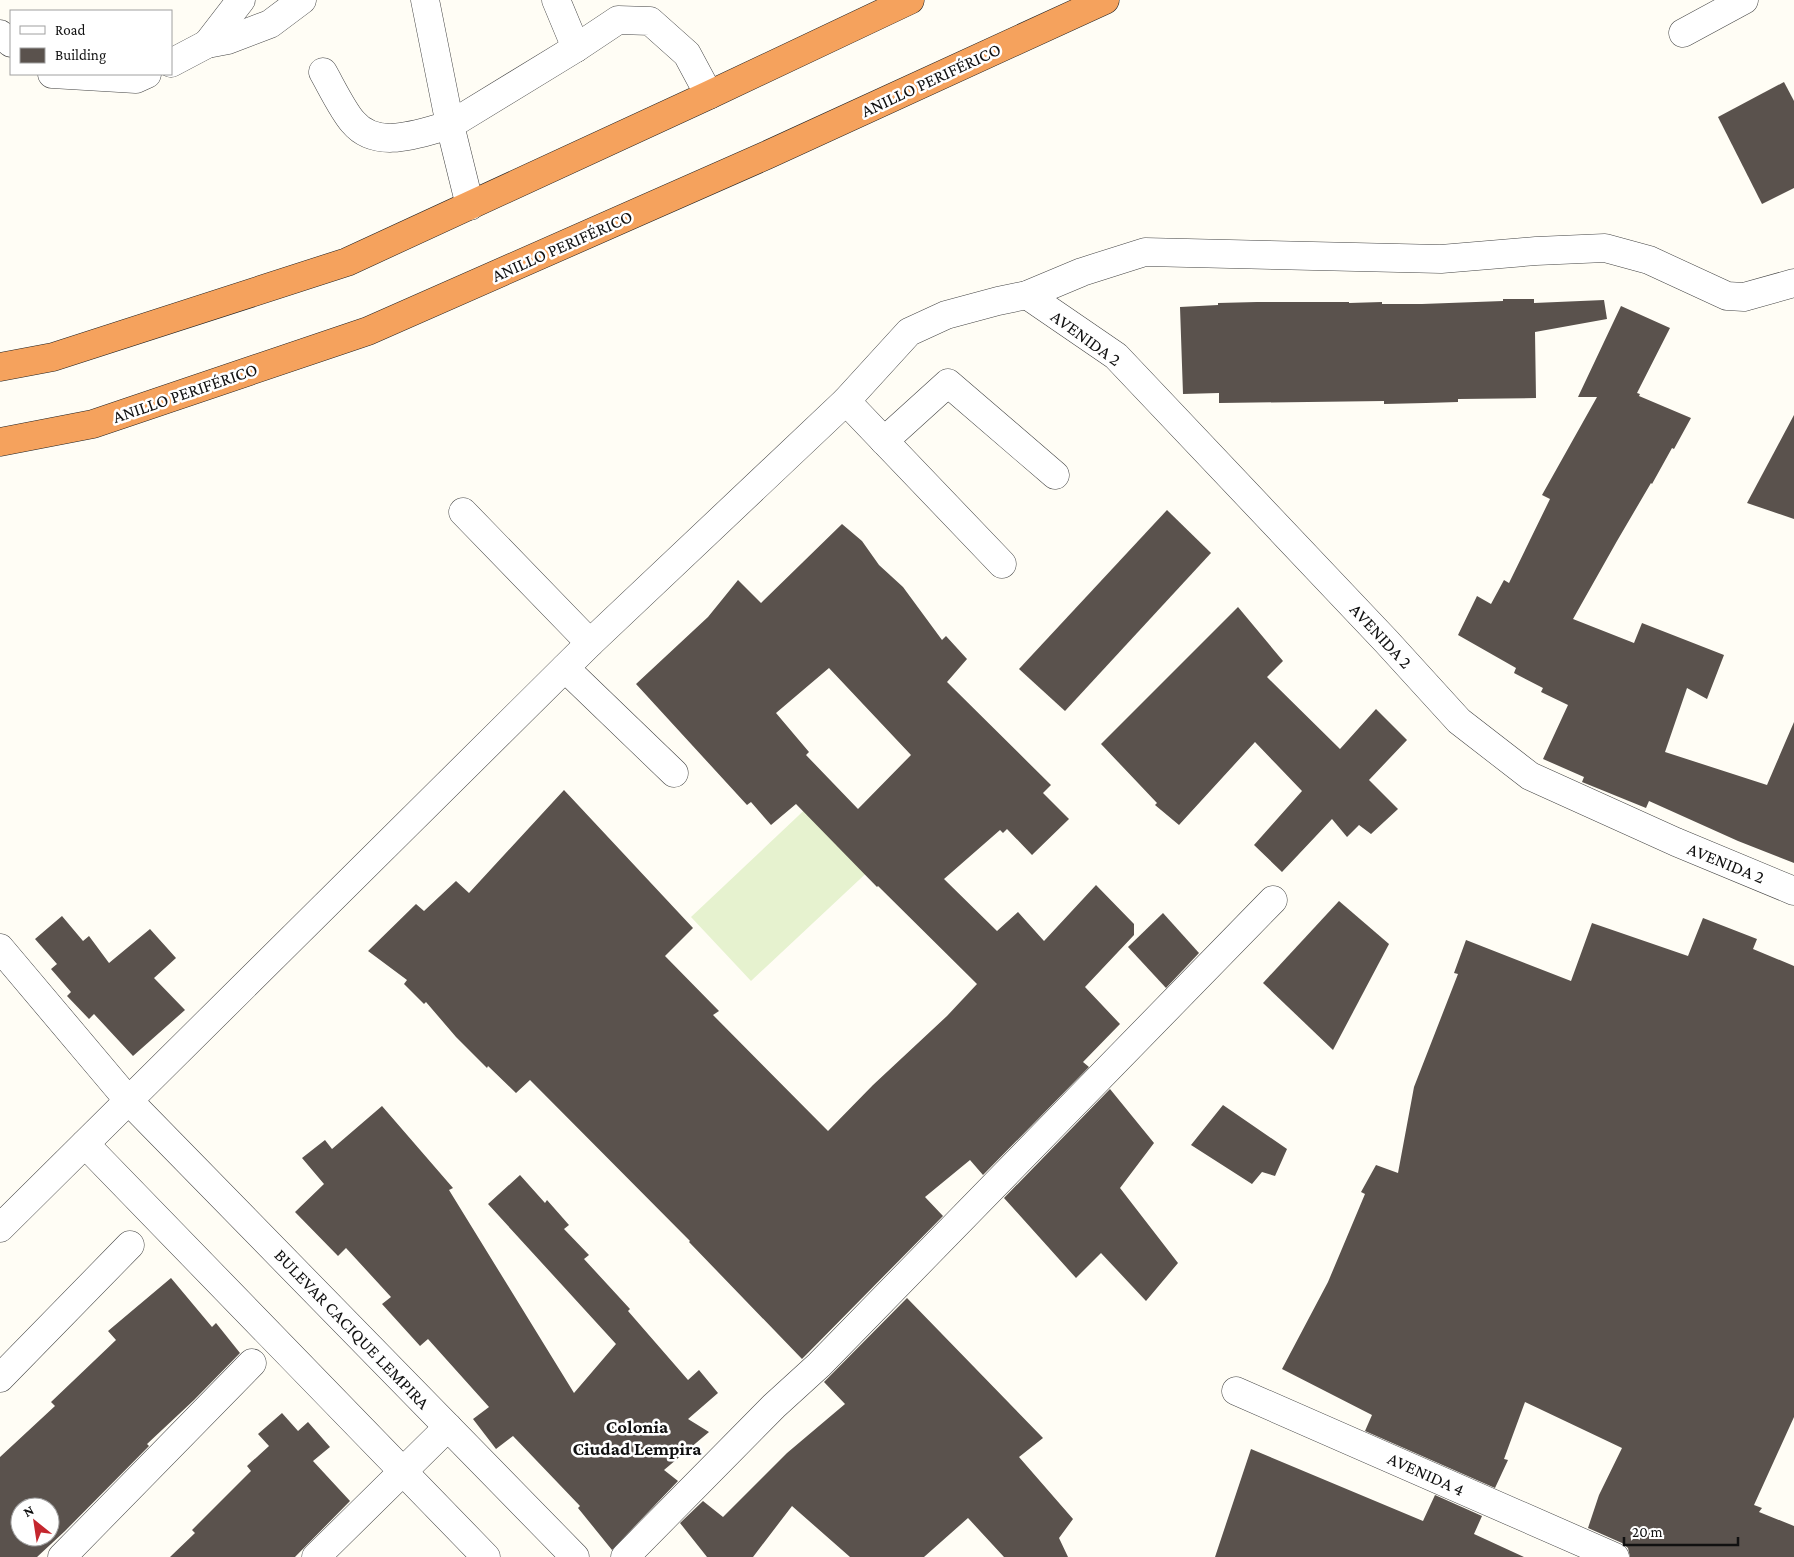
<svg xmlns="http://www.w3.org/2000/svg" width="1794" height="1557" viewBox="0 0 1794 1557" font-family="'Crimson Pro',serif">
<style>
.pitch{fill:#e6f2cf}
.building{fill:#5a524d;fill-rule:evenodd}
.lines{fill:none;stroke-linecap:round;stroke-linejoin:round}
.minor-casing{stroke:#444;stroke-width:29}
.highway-casing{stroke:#222;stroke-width:29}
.minor{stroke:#fff;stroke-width:28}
.highway{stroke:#f5a25d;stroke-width:28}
.labels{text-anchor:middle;stroke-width:5;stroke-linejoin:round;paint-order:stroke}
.street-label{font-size:18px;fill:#111;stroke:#fff}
.neighbourhood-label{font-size:19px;font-weight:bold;fill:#111;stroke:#fff}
</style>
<rect width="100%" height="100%" fill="#fffdf5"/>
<path class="pitch" d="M 814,801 L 875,865 L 751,981 L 691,917 Z"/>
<g class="building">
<path d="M 1784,82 L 1794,101 L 1794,188 L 1762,204 L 1718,117 Z"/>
<path d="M 1503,299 L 1534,299 L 1534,303 L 1604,300 L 1607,319 L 1535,332 L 1536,398 L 1458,399 L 1458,402 L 1426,403 L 1384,404 L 1384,401 L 1219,403 L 1219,393 L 1183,394 L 1180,307 L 1218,305 L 1218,303 L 1257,302 L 1349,302 L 1349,303 L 1382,302 L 1382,304 L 1422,304 L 1503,301 Z"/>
<path d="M 1621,306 L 1670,328 L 1637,393 L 1640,394 L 1639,396 L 1691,418 L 1674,449 L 1672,448 L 1652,484 L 1651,483 L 1617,541 L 1573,619 L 1634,643 L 1642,623 L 1724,655 L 1707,699 L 1687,688 L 1665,752 L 1767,785 L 1794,722 L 1794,863 L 1738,841 L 1649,801 L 1646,808 L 1582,782 L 1584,777 L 1543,759 L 1568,705 L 1541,692 L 1543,688 L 1514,673 L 1516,668 L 1458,635 L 1477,596 L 1491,604 L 1504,580 L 1509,583 L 1550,499 L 1542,495 L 1597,397 L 1578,397 Z"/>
<path d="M 1794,415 L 1794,519 L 1747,503 Z"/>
<path d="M 1167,510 L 1211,553 L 1065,711 L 1019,669 Z"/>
<path d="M 842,524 L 862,541 L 879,565 L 903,587 L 942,640 L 946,636 L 967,659 L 947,682 L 1051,785 L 1043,793 L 1069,819 L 1032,855 L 1007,829 L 1003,833 L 1000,830 L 944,879 L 997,931 L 1018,912 L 1044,941 L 1096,885 L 1134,924 L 1134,935 L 1085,987 L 1120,1024 L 1083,1062 L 1089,1067 L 983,1175 L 970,1160 L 925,1197 L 943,1216 L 802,1359 L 689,1242 L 690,1241 L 530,1080 L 516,1093 L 488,1066 L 487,1068 L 456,1037 L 426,1002 L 424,1004 L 404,984 L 407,980 L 368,951 L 416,904 L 424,911 L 456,881 L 469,893 L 564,790 L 693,928 L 665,956 L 719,1011 L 713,1015 L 828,1131 L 873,1085 L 947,1016 L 977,984 L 878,886 L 877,887 L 796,804 L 771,825 L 751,802 L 747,805 L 636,684 L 708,617 L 738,580 L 761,603 ZM 829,668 L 911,755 L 858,809 L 806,755 L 809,752 L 776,713 Z"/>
<path d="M 1238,607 L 1283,661 L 1267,677 L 1340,749 L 1376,709 L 1407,740 L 1369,780 L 1398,809 L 1371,834 L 1359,825 L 1347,837 L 1332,819 L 1282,872 L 1254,845 L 1302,791 L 1255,742 L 1179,825 L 1155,805 L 1157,803 L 1101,744 Z"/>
<path d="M 1339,901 L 1389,944 L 1333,1050 L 1263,983 Z"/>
<path d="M 1163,913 L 1199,953 L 1166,988 L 1128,947 Z"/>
<path d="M 62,916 L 83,941 L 89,936 L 109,963 L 150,929 L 176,958 L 154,978 L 185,1010 L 133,1056 L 94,1014 L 89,1019 L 67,996 L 71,992 L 51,969 L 57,964 L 35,939 Z"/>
<path d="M 1703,918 L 1757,939 L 1753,949 L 1794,966 L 1794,1417 L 1754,1505 L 1762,1508 L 1759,1512 L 1794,1526 L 1794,1557 L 1630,1557 L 1628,1548 L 1622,1543 L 1588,1528 L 1599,1495 L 1622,1448 L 1525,1402 L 1504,1459 L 1508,1460 L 1495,1488 L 1365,1431 L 1372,1415 L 1282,1369 L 1328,1282 L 1365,1194 L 1361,1192 L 1376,1165 L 1398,1173 L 1414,1087 L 1458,974 L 1454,973 L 1466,940 L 1571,981 L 1592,923 L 1688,956 Z"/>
<path d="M 1110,1089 L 1154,1143 L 1120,1188 L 1178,1263 L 1146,1301 L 1101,1253 L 1076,1278 L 1004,1198 Z"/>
<path d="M 1223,1105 L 1287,1149 L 1275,1176 L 1262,1172 L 1252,1184 L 1191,1145 Z"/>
<path d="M 382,1106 L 453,1188 L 449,1190 L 574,1393 L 616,1344 L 488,1204 L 520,1175 L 545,1203 L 547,1200 L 569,1225 L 564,1229 L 589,1255 L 584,1259 L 630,1309 L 628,1311 L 688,1380 L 699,1370 L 718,1393 L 688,1419 L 709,1432 L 664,1470 L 678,1481 L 612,1550 L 578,1508 L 580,1506 L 513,1436 L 496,1449 L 473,1419 L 489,1407 L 428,1339 L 420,1346 L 382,1304 L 391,1297 L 346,1248 L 338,1256 L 295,1212 L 324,1184 L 302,1158 L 325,1140 L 332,1149 Z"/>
<path d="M 171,1278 L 212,1327 L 216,1323 L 240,1353 L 194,1400 L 147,1444 L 149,1446 L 65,1531 L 37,1557 L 0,1557 L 0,1457 L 55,1406 L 51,1402 L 116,1340 L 108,1331 ZM 20,1507 L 50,1507 L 50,1537 L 20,1537 Z"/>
<path d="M 907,1298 L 1043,1438 L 1019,1457 L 1073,1519 L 1059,1538 L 1068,1557 L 1004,1557 L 968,1518 L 924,1557 L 850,1557 L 792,1506 L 753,1557 L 707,1557 L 680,1523 L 703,1501 L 723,1517 L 787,1453 L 845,1404 L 824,1382 Z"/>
<path d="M 282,1413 L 298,1431 L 308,1422 L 330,1447 L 313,1461 L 350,1501 L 295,1557 L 170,1557 L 195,1533 L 192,1530 L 251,1471 L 247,1466 L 269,1446 L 258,1434 Z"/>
<path d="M 1251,1449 L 1423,1521 L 1435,1495 L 1482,1516 L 1474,1534 L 1524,1557 L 1215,1557 Z"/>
</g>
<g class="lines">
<defs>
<g id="minor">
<path d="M 425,0 L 450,125 L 576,48 L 618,20 L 650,21 L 687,54 L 709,95"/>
<path d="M 556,0 L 576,48"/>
<path d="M 1683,33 L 1744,0"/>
<path d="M 0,34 L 11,43"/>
<path d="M 207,44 L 241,0"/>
<path d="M 171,63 L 207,44 L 228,40 L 270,24 L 302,0"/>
<path d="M 323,72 C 331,86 343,111 353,122 C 377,151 420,133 450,125 L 470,206"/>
<path d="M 52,74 L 136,79 L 147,74"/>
<path d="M 1027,295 L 1116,356 L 1386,641 L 1459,721 L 1530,776 L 1676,842 L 1794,891"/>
<path d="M 846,401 L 1002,564"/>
<path d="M 884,441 L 948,383 L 1055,475"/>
<path d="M 463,512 L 590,643"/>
<path d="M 565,668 L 674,773"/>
<path d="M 0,948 L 129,1101 L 575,1557"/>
<path d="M 85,1144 L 486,1557"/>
<path d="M 0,1228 L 590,643 L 846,401 L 909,332 L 946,315 L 998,301 L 1027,295 L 1082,272 L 1145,252 L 1441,259 L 1536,251 L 1605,248 L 1649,260 L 1727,296 L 1744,297 L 1794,283"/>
<path d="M 0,1378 L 130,1245"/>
<path d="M 1236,1391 L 1615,1557"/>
<path d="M 62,1557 L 252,1363"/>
<path d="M 316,1557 L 448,1427"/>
<path d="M 625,1557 L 774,1406 L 819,1365 L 1273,900"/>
</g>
<g id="highway">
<path d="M 0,367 L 53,357 L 347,262 L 709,95 L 910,0"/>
<path d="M 0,442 L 93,424 L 368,331 L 767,155 L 1105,0"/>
</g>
</defs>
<use href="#minor" class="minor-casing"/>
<use href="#highway" class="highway-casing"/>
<use href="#minor" class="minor"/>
<use href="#highway" class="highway"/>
</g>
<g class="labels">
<g class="street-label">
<text transform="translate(931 80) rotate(-25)" y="6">ANILLO PERIFÉRICO</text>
<text transform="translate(562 246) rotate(-24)" y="6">ANILLO PERIFÉRICO</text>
<text transform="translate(1086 338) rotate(36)" y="6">AVENIDA 2</text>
<text transform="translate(185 393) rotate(-19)" y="6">ANILLO PERIFÉRICO</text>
<text transform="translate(1381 636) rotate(47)" y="6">AVENIDA 2</text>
<text transform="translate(1726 863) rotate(22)" y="6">AVENIDA 2</text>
<text transform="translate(352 1329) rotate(46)" y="6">BULEVAR CACIQUE LEMPIRA</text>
<text transform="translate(1426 1474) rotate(24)" y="6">AVENIDA 4</text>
</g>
<g class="neighbourhood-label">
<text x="637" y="1433">Colonia<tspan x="637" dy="22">Ciudad Lempira</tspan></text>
</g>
</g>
<rect x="10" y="10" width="162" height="65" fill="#ffffff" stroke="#a0a0a0"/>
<rect x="20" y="26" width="25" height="8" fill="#ffffff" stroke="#a0a0a0"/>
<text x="55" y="35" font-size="15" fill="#111111">Road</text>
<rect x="20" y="48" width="25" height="15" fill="#5a524d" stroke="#a0a0a0"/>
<text x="55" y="60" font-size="15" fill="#111111">Building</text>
<g transform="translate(35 1522) rotate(330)"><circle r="24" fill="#ffffff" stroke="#a0a0a0"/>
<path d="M0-4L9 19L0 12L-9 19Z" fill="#c4262e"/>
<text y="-8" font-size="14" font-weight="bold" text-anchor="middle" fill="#111111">N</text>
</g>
<path d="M1624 1537v8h114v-8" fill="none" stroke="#111111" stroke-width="2.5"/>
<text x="1632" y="1537" font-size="15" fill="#111111" stroke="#ffffff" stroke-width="4" paint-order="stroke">20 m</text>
</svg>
